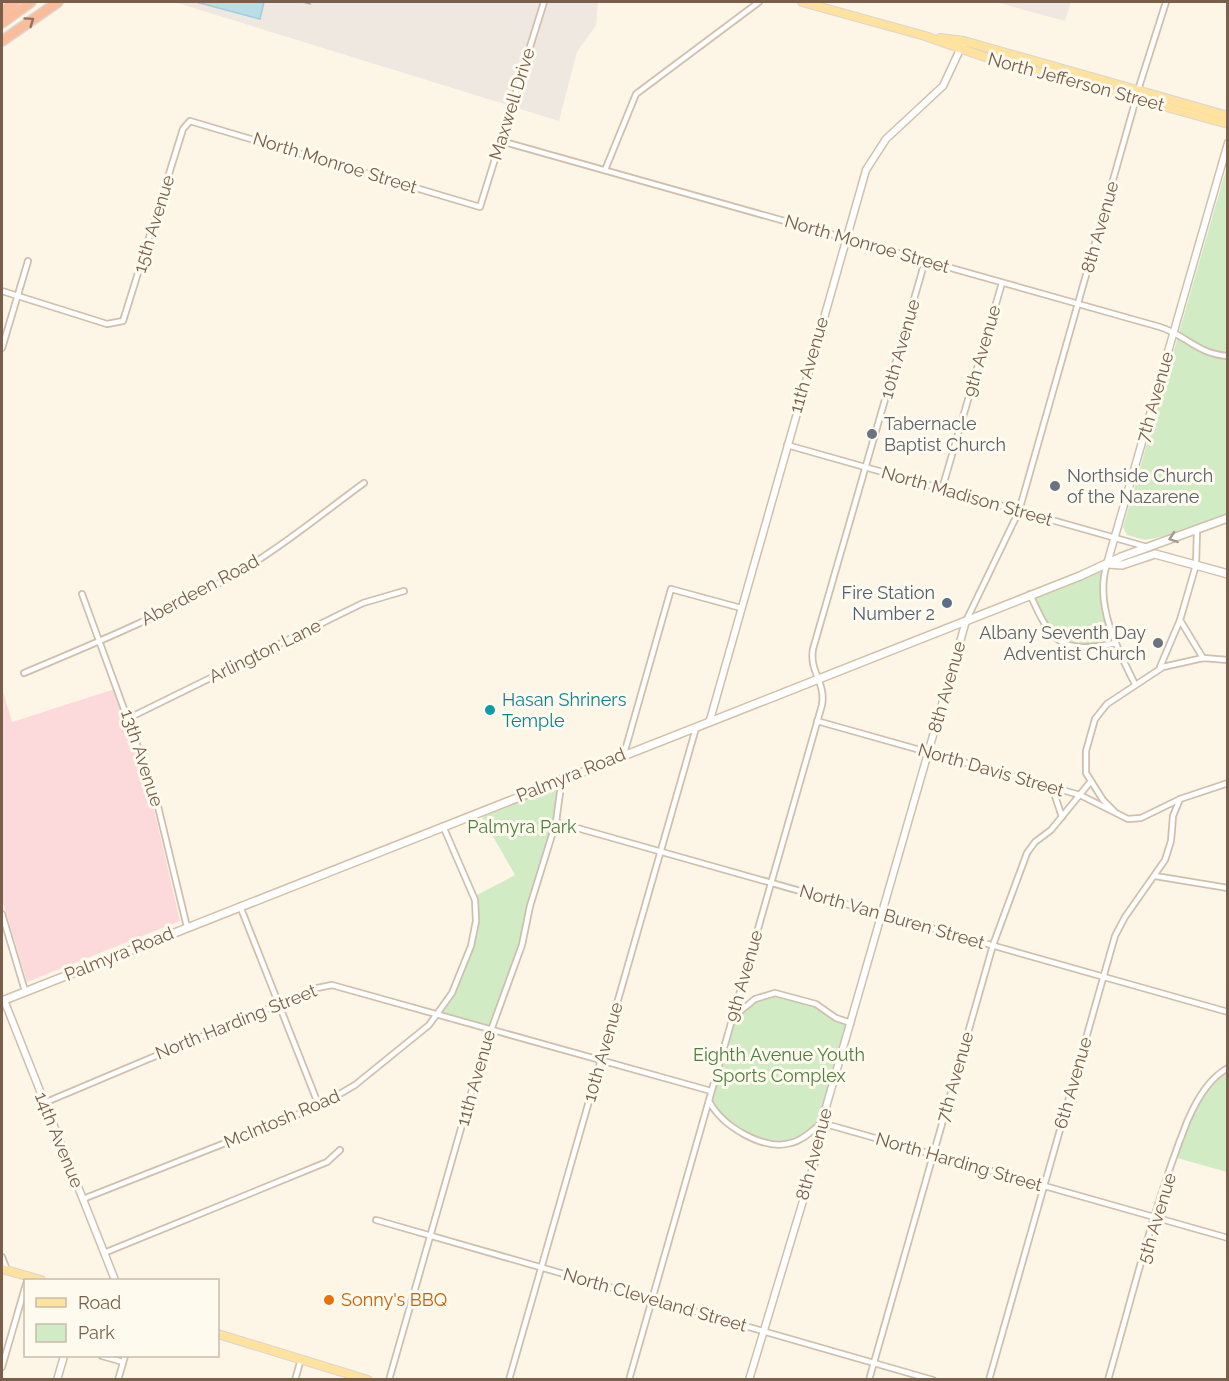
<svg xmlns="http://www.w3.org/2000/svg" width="1229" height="1381" viewBox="0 0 1229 1381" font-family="Raleway,sans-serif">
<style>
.industrial{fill:#eee8e1}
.medical{fill:#fcdadb}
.green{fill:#d1ecc4}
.water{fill:#badee8;stroke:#a0cddb;stroke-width:1.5}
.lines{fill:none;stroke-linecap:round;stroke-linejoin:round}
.minor-casing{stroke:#d0bfac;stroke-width:8}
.tertiary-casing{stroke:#d0bfac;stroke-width:9}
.secondary-casing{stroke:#d3c0a9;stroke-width:10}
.primary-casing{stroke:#dcd5d0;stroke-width:10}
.motorway-casing{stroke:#dcd5d0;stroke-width:12}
.minor{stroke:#fff;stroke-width:4.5}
.tertiary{stroke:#fff;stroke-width:6}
.secondary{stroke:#fff;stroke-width:7}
.primary{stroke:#fee29d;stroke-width:8}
.motorway{stroke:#fabc9b;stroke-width:9}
.rail{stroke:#bba4c8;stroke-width:1.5;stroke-dasharray:9 6;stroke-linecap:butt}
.oneway{stroke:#93715a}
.oneway2{stroke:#a89689}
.worship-dot{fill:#6b7280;stroke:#fffaee;stroke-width:2}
.service-dot{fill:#5c6f8a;stroke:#fffaee;stroke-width:2}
.culture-dot{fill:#0f9aa8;stroke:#fffaee;stroke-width:2}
.food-dot{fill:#e8710a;stroke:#fffaee;stroke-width:2}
.labels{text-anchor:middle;stroke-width:6;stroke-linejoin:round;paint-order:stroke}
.street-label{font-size:18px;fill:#795e4a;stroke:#fffaee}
.worship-label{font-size:18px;fill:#5b616d;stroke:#fffaee;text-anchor:start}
.service-label{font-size:18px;fill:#4e5e75;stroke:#fffaee;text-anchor:end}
.culture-label{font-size:18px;fill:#0d838f;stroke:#fffaee;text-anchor:start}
.park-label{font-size:18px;fill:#4e7f41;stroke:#fffaee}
.food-label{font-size:18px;fill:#c56008;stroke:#fffaee;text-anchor:start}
</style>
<rect width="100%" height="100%" fill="#fdf6e7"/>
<g class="industrial">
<path d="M 174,2 L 598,2 L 596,25 L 577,52 L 559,121 Z"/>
<path d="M 995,2 L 1071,2 L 1065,21 Z"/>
</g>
<path class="medical" d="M 2,688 L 12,722 L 115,689 L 150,792 L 180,921 L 27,982 L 2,899 Z"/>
<g class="green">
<path d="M 1227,166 L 1227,517 L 1196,530 L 1145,540 L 1127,535 L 1123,527 Z"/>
<path d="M 1105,565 L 1101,582 L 1115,642 C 1097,646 1065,650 1051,633 C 1042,622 1037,607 1031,594 Z"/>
<path d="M 561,779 L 556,816 L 521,945 L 490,1027 L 440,1015 L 452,994 L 475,936 L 475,896 L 515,875 L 479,812 Z"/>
<path d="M 775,993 L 816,1004 L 850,1024 L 822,1122 L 800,1139 L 780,1144 L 756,1138 L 731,1125 L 709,1101 L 732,1019 L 761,997 Z"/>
<path d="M 1227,1069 L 1227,1172 L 1177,1158 C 1188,1123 1200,1094 1227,1069 Z"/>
</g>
<path class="water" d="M 196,2 L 264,2 L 260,19 Z"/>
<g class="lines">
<defs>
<g id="minor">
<path d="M 1138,90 L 1166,2"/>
<path d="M 501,141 L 1160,327 C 1186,335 1197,354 1228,356"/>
<path d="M 605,170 L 636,94 L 759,2"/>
<path d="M 2,291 L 107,324 L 123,321 L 183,129 L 190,121 L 480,207 L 544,2"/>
<path d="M 2,348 L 28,261"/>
<path d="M 787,445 L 1147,547"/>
<path d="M 942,489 L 1002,283"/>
<path d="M 1197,530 L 1196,565 L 1180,620 L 1203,658"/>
<path d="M 1107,564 C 1094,603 1117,649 1135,684"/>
<path d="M 82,594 L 155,794 L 187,927"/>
<path d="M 1030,594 C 1051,642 1061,655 1116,643"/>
<path d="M 966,621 L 1019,511 L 1136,99"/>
<path d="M 1160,667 L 1180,620"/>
<path d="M 24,673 C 96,643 177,609 244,569 C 286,544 324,512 364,483"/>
<path d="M 129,718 L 363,603 L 404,591"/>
<path d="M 817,721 L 1080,795 L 1128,819 L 1141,818 L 1180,799 L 1228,783"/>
<path d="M 624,754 L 671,589 L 741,608"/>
<path d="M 1052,787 L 1062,817"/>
<path d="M 1114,811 L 1103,800 L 1086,773 L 1086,751 L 1095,719 L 1107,704 L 1163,667 L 1203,658 L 1228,660"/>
<path d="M 556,822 L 1228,1012"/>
<path d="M 1155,876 L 1228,888"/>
<path d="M 240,906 L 319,1106"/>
<path d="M 2,914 L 25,991"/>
<path d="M 733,1017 L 755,999 L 775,993 L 816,1004 L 836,1018 L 851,1023"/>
<path d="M 709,1101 C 722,1126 763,1151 791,1143 C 804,1140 812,1130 822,1123 L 1228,1238"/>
<path d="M 44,1103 L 317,988 L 332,985 L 711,1091"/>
<path d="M 83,1199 L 319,1106 L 355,1085 L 429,1025 L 452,993 L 471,946 L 476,921 L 475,900 L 443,826"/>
<path d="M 376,1220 L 933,1380"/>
<path d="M 104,1253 L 327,1162 L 340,1150"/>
<path d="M 2,1257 L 7,1270"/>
<path d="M 102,1356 L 123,1362"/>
<path d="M 2,1367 L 26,1284"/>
<path d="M 118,1380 L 125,1356"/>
<path d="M 295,1380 L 301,1359"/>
<path d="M 389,1380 L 482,1055 L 522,945 L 530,906 L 556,822 L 562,778"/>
<path d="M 509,1380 L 696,728"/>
<path d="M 629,1380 L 822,705 C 826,682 809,672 813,649 L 925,261"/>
<path d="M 869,1380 L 993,945 L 1027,853 L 1035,842 L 1051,830 L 1091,781"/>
<path d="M 989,1380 L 1115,936 L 1125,917 L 1165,860 L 1171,841 L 1173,816 L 1180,799"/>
<path d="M 1108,1380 C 1133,1294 1154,1205 1187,1122 C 1195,1103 1209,1078 1228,1068"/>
</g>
<g id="tertiary">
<path d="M 1107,564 L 1228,143"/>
<path d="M 710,720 L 866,170 L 886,139 L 943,86 L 964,41"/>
<path d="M 4,1000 L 115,1280"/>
<path d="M 57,1380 L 64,1356"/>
<path d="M 749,1380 L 815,1161 L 824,1114 L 966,621"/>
</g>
<g id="secondary">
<path d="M 1108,564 L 1122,565 L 1155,554 L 1228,574"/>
<path d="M 2,1001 L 1080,576 L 1121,557 L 1228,518"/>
</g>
<g id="primary">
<path d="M 802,2 L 925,36 L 985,57 L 1228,124"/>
<path d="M 940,38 L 964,41 L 1228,116"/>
<path d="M 2,1269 L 41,1280"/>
<path d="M 218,1334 L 368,1380"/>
</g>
<g id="motorway">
<path d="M 2,12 L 15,2"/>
<path d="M 2,23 L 31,2"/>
<path d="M 2,41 L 58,2"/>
</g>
</defs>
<use href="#minor" class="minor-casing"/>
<use href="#tertiary" class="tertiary-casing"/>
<use href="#secondary" class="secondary-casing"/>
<use href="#primary" class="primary-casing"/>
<use href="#motorway" class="motorway-casing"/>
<use href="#minor" class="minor"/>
<use href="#tertiary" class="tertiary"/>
<use href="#secondary" class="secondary"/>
<use href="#primary" class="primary"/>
<use href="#motorway" class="motorway"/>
<path class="rail" d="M 302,2 L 311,4"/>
</g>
<defs><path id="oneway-chevron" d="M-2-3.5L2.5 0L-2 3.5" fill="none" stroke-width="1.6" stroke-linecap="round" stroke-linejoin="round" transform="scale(1.5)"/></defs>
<use class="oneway" href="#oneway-chevron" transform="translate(30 21) rotate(-35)"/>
<use class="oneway2" href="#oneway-chevron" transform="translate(1173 538) rotate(161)"/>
<g class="worship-dot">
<circle cx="872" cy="434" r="6"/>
<circle cx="1055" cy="486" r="6"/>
<circle cx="1158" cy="643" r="6"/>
</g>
<circle class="service-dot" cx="947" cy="603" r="6"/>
<circle class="culture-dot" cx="490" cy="710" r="6"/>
<circle class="food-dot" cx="329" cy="1300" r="6"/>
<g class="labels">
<g class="street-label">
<text transform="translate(1076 82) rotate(15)" y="6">North Jefferson Street</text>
<text transform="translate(512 104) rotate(-73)" y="6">Maxwell Drive</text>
<text transform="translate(335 163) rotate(17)" y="6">North Monroe Street</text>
<text transform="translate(154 224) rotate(-73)" y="6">15th Avenue</text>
<text transform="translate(1100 227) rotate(-74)" y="6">8th Avenue</text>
<text transform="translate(867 244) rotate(16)" y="6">North Monroe Street</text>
<text transform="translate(900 349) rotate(-74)" y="6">10th Avenue</text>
<text transform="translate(982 351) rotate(-74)" y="6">9th Avenue</text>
<text transform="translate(809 365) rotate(-74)" y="6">11th Avenue</text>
<text transform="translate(1155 397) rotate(-74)" y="6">7th Avenue</text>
<text transform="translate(967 496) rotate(16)" y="6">North Madison Street</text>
<text transform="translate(200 590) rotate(-28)" y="6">Aberdeen Road</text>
<text transform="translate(265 651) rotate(-26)" y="6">Arlington Lane</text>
<text transform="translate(947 687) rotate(-74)" y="6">8th Avenue</text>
<text transform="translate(142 758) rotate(72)" y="6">13th Avenue</text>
<text transform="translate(991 770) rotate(16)" y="6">North Davis Street</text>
<text transform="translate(571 775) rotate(-22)" y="6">Palmyra Road</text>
<text transform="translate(892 917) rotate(16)" y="6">North Van Buren Street</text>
<text transform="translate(119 954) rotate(-22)" y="6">Palmyra Road</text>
<text transform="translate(744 976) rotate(-74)" y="6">9th Avenue</text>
<text transform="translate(236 1022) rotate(-22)" y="6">North Harding Street</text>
<text transform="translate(603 1052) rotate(-74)" y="6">10th Avenue</text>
<text transform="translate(955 1077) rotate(-74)" y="6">7th Avenue</text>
<text transform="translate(476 1078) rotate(-74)" y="6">11th Avenue</text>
<text transform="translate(1073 1083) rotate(-74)" y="6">6th Avenue</text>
<text transform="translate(282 1119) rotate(-23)" y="6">McIntosh Road</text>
<text transform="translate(59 1140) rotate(68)" y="6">14th Avenue</text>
<text transform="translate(814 1154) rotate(-75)" y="6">8th Avenue</text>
<text transform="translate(959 1162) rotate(16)" y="6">North Harding Street</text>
<text transform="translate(1157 1218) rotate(-73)" y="6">5th Avenue</text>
<text transform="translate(655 1300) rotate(16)" y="6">North Cleveland Street</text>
</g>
<g class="worship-label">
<text x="884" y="430">Tabernacle<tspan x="884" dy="21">Baptist Church</tspan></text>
<text x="1067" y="482">Northside Church<tspan x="1067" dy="21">of the Nazarene</tspan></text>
<text x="1146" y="639" text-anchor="end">Albany Seventh Day<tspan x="1146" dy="21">Adventist Church</tspan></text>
</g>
<g class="service-label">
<text x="935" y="599">Fire Station<tspan x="935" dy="21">Number 2</tspan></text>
</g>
<g class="culture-label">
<text x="502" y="706">Hasan Shriners<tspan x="502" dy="21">Temple</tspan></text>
</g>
<g class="park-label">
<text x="522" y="833">Palmyra Park</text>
<text x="779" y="1061">Eighth Avenue Youth<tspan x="779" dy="21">Sports Complex</tspan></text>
</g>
<g class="food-label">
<text x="341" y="1306">Sonny's BBQ</text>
</g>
</g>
<rect width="1229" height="1381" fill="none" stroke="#795e4a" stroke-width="6"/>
<rect x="24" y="1279" width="195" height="78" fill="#fffaee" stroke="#c9bcac" stroke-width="1.5"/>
<rect x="36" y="1298" width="30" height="9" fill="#fee29d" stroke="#c9bcac" stroke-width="1.5"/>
<text x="78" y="1309" font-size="18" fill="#795e4a">Road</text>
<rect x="36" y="1324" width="30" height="18" fill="#d1ecc4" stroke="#c9bcac" stroke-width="1.5"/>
<text x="78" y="1339" font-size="18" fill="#795e4a">Park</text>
</svg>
